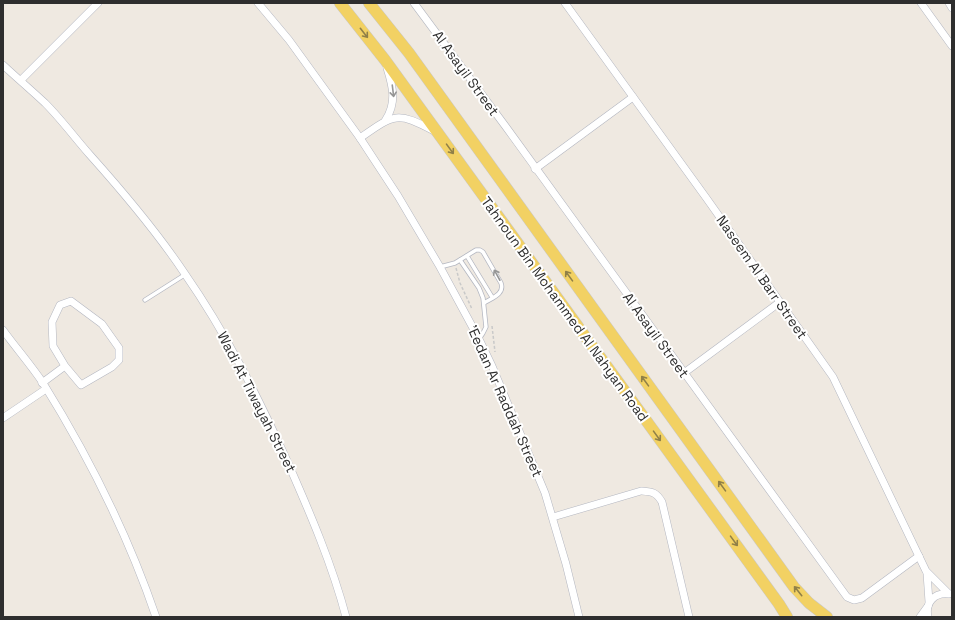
<svg xmlns="http://www.w3.org/2000/svg" width="955" height="620" viewBox="0 0 955 620" font-family="'Space Grotesk',sans-serif">
<style>
.lines{fill:none;stroke-linecap:round;stroke-linejoin:round}
.lane-casing{stroke:#b4b7c1;stroke-width:5}
.street-casing{stroke:#b4b7c1;stroke-width:8}
.primary-casing{stroke:#c9c9c9;stroke-width:12}
.path{stroke:#c9c9c9;stroke-width:1.5;stroke-dasharray:3 2;stroke-linecap:butt}
.lane{stroke:#fff;stroke-width:3.5}
.street{stroke:#fff;stroke-width:7}
.primary{stroke:#f2d163;stroke-width:11}
.oneway{stroke:#908048}
.oneway2{stroke:#969696}
.labels{text-anchor:middle;stroke-width:4;stroke-linejoin:round;paint-order:stroke}
.street-label{font-size:14px;fill:#2e2e2e;stroke:#fff}
</style>
<rect width="100%" height="100%" fill="#efe9e1"/>
<g class="lines">
<defs>
<g id="lane">
<path d="M 467,256 L 492,297"/>
<path d="M 460,260 L 479,288 L 483,298 L 486,327 L 483,333 L 479,339"/>
<path d="M 440,267 L 455,263 L 476,250 L 480,250 L 483,252 L 501,283 C 505,294 492,298 484,303"/>
<path d="M 145,300 L 186,274"/>
</g>
<g id="street">
<path d="M 258,3 L 289,40 L 360,138 L 398,196 L 440,267 L 479,339 L 492,366 L 545,493 L 566,564 L 579,617"/>
<path d="M 414,3 L 506,127 L 847,597 L 854,600 L 862,598 L 919,556"/>
<path d="M 565,3 L 707,199 L 833,377 L 926,571 L 948,593"/>
<path d="M 921,3 L 952,46"/>
<path d="M 949,3 L 952,8"/>
<path d="M 3,65 C 17,78 31,90 45,103 C 61,119 75,138 90,155 C 124,193 157,232 185,274 C 226,333 258,397 288,463 C 310,513 332,564 346,617"/>
<path d="M 21,80 L 98,3"/>
<path d="M 385,121 C 397,103 393,87 387,68"/>
<path d="M 360,138 C 394,114 397,111 434,131"/>
<path d="M 535,169 L 633,97"/>
<path d="M 3,330 C 16,348 31,365 43,383 C 89,457 128,535 156,617"/>
<path d="M 684,373 L 780,302"/>
<path d="M 42,383 L 65,366 L 81,385 L 112,367 L 119,360 L 119,348 L 102,324 L 71,301 L 60,305 L 52,322 L 53,346 L 65,366"/>
<path d="M 3,418 L 46,389"/>
<path d="M 553,517 L 641,491 C 653,492 656,492 662,502 L 689,617"/>
<path d="M 927,573 L 929,602"/>
<path d="M 920,617 L 928,606"/>
<path d="M 928,617 C 925,603 934,592 949,594"/>
</g>
<g id="primary">
<path d="M 340,3 L 385,60 L 779,604 L 787,617"/>
<path d="M 369,3 L 409,53 L 794,587 L 809,603 L 827,617"/>
</g>
</defs>
<use href="#lane" class="lane-casing"/>
<use href="#street" class="street-casing"/>
<use href="#primary" class="primary-casing"/>
<g class="path">
<path d="M 456,268 L 460,283 L 472,309"/>
<path d="M 492,326 L 495,352"/>
</g>
<use href="#lane" class="lane"/>
<use href="#street" class="street"/>
<use href="#primary" class="primary"/>
</g>
<defs><path id="oneway-shaft" d="M-6 0H5M1.5-3L5.5 0L1.5 3" fill="none" stroke-width="1.6" stroke-linecap="round" stroke-linejoin="round"/></defs>
<g class="oneway">
<use href="#oneway-shaft" transform="translate(364 33) rotate(52)"/>
<use href="#oneway-shaft" transform="translate(450 149) rotate(54)"/>
<use href="#oneway-shaft" transform="translate(569 276) rotate(-126)"/>
<use href="#oneway-shaft" transform="translate(645 381) rotate(-126)"/>
<use href="#oneway-shaft" transform="translate(657 436) rotate(54)"/>
<use href="#oneway-shaft" transform="translate(722 486) rotate(-126)"/>
<use href="#oneway-shaft" transform="translate(734 541) rotate(54)"/>
<use href="#oneway-shaft" transform="translate(798 591) rotate(-129)"/>
</g>
<g class="oneway2">
<use href="#oneway-shaft" transform="translate(393 91) rotate(83)"/>
<use href="#oneway-shaft" transform="translate(497 275) rotate(-119)"/>
</g>
<g class="labels">
<g class="street-label">
<text transform="translate(466 73) rotate(54)" y="5">Al Asayil Street</text>
<text transform="translate(762 277) rotate(55)" y="5">Naseem Al Barr Street</text>
<text transform="translate(565 309) rotate(54)" y="5">Tahnoun Bin Mohammed Al Nahyan Road</text>
<text transform="translate(656 335) rotate(54)" y="5">Al Asayil Street</text>
<text transform="translate(505 401) rotate(66)" y="5">'Eedan Ar Raddah Street</text>
<text transform="translate(257 402) rotate(63)" y="5">Wadi At Tiwayah Street</text>
</g>
</g>
<rect width="955" height="620" fill="none" stroke="#2e2e2e" stroke-width="8"/>
</svg>
